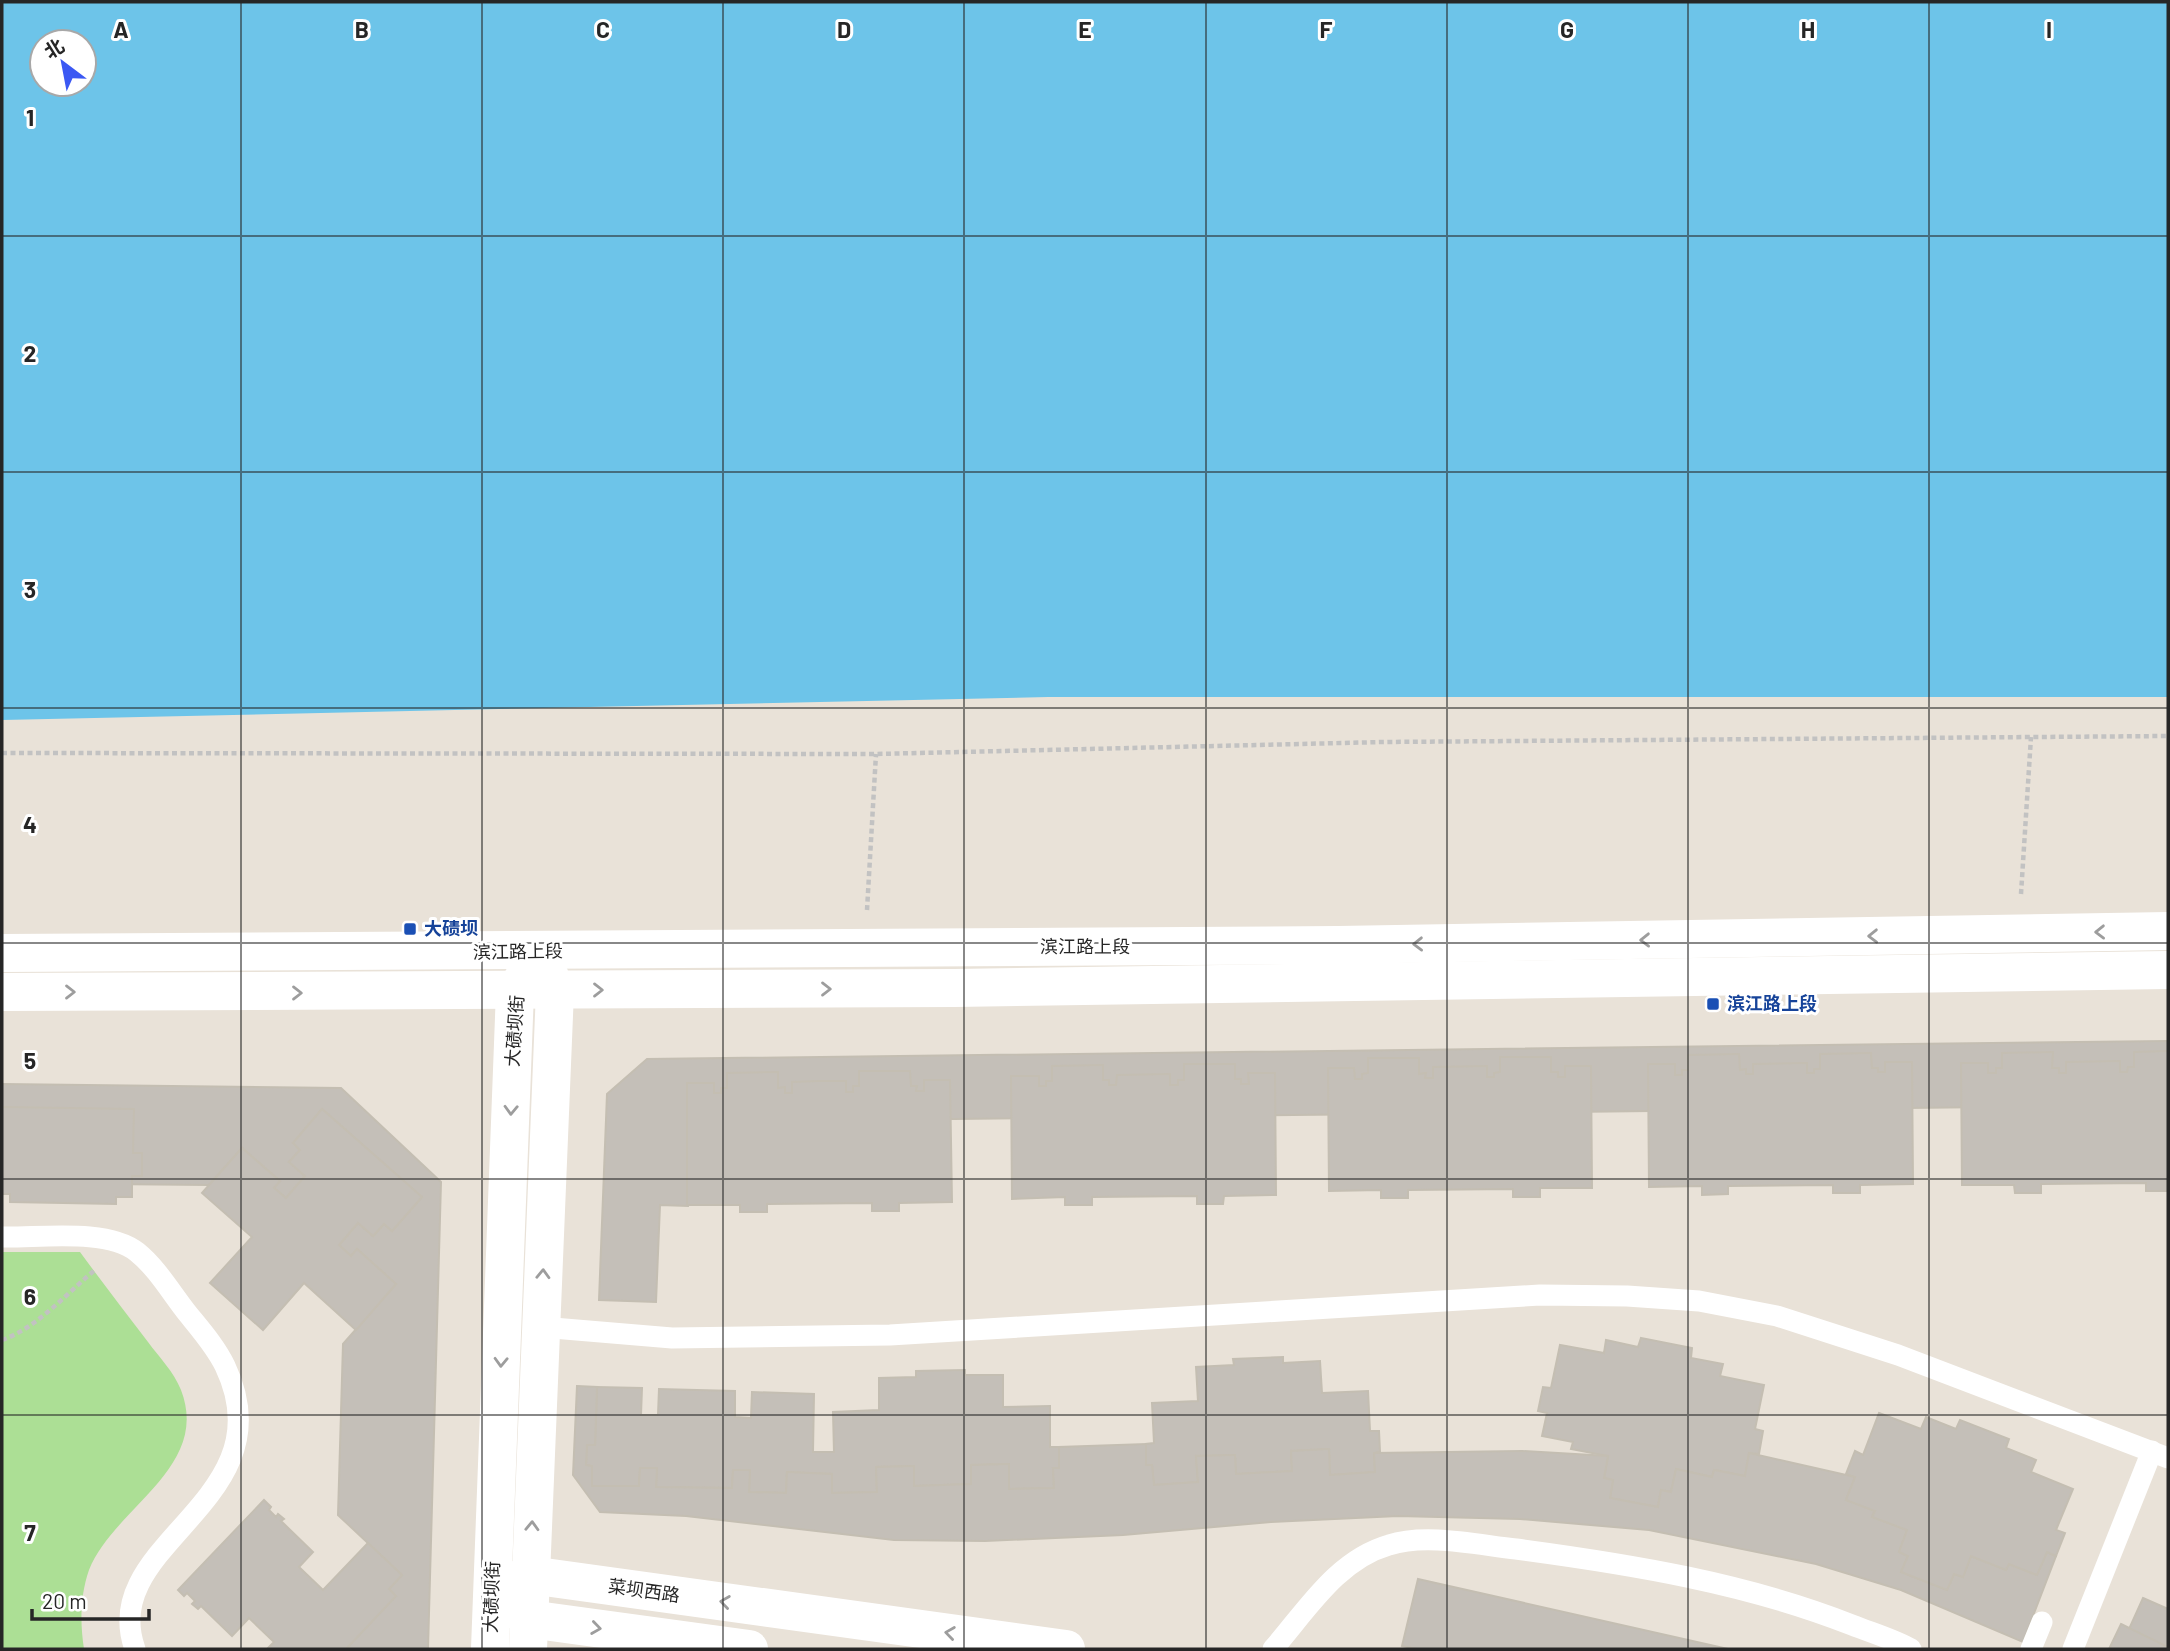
<svg xmlns="http://www.w3.org/2000/svg" width="2170" height="1651" viewBox="0 0 2170 1651" font-family="Barlow,'Noto Sans SC',sans-serif">
<style>
.green{fill:#acdf95}
.water{fill:#6dc4e9;fill-rule:evenodd}
.building{fill:#c4bfb8;stroke:#c4beb2;stroke-width:2}
.lines{fill:none;stroke-linecap:round;stroke-linejoin:round}
.path{stroke:#c2c2c2;stroke-width:4.5;stroke-dasharray:5 3.5;stroke-linecap:butt}
.lane{stroke:#fff;stroke-width:21}
.secondary{stroke:#fff;stroke-width:38}
.oneway{stroke:#9d9d9d}
.grid{fill:none;stroke:#262626;stroke-width:2;stroke-opacity:0.55}
.transit-dot{fill:#1a4fb4;stroke:#fff;stroke-width:2.5}
.labels{text-anchor:middle;stroke-width:6;stroke-linejoin:round;paint-order:stroke}
.transit-label{font-size:18px;font-weight:bold;fill:#164399;stroke:#fff;text-anchor:start}
.street-label{font-size:18px;fill:#262626;stroke:#fff}
.grid-label{font-size:23px;text-anchor:middle;font-weight:bold;fill:#262626;stroke:#fff;stroke-width:6;stroke-linejoin:round;paint-order:stroke}
</style>
<rect width="100%" height="100%" fill="#e9e2d8"/>
<path class="green" d="M 2,1252 L 80,1252 C 102,1282 125,1312 148,1342 C 159,1357 174,1372 181,1390 C 211,1468 114,1507 89,1570 C 80,1596 80,1623 84,1649 L 2,1649 Z"/>
<path class="water" d="M 2,2 L 2168,2 L 2168,697 L 1048,697 L 2,720 ZM 42,42 L 84,42 L 84,84 L 42,84 Z"/>
<g class="building">
<path d="M 2168,1041 L 2168,1105 L 691,1122 L 688,1206 L 660,1205 L 656,1302 L 599,1300 L 607,1094 L 647,1059 Z"/>
<path d="M 2168,1051 L 2168,1191 L 2146,1191 L 2146,1183 L 2041,1184 L 2041,1193 L 2015,1193 L 2014,1185 L 1962,1185 L 1961,1063 L 1988,1063 L 1988,1073 L 1996,1073 L 1996,1068 L 2002,1068 L 2002,1053 L 2053,1052 L 2052,1068 L 2059,1068 L 2059,1073 L 2066,1073 L 2066,1062 L 2120,1061 L 2120,1072 L 2127,1072 L 2128,1067 L 2134,1067 L 2134,1052 Z"/>
<path d="M 1871,1053 L 1872,1068 L 1878,1068 L 1878,1072 L 1885,1072 L 1885,1062 L 1912,1062 L 1913,1184 L 1860,1185 L 1860,1193 L 1833,1193 L 1833,1185 L 1728,1186 L 1728,1194 L 1702,1195 L 1702,1186 L 1649,1187 L 1648,1064 L 1675,1064 L 1675,1075 L 1682,1075 L 1682,1070 L 1688,1070 L 1688,1055 L 1739,1054 L 1740,1070 L 1746,1069 L 1746,1074 L 1753,1074 L 1753,1064 L 1807,1063 L 1807,1073 L 1814,1073 L 1814,1069 L 1820,1069 L 1820,1054 Z"/>
<path d="M 1500,1057 L 1551,1057 L 1551,1072 L 1558,1072 L 1558,1077 L 1565,1077 L 1565,1066 L 1591,1066 L 1592,1188 L 1540,1188 L 1540,1197 L 1513,1197 L 1513,1189 L 1408,1190 L 1408,1198 L 1381,1198 L 1381,1190 L 1329,1191 L 1328,1068 L 1354,1068 L 1355,1079 L 1362,1079 L 1362,1074 L 1368,1073 L 1368,1058 L 1419,1058 L 1419,1074 L 1426,1073 L 1425,1078 L 1433,1078 L 1433,1067 L 1487,1066 L 1487,1077 L 1494,1077 L 1494,1073 L 1500,1072 Z"/>
<path d="M 1184,1064 L 1235,1064 L 1235,1079 L 1241,1079 L 1241,1084 L 1249,1084 L 1248,1073 L 1275,1073 L 1276,1195 L 1224,1196 L 1223,1204 L 1197,1204 L 1197,1196 L 1092,1197 L 1092,1205 L 1065,1205 L 1065,1197 L 1012,1199 L 1011,1076 L 1039,1076 L 1039,1086 L 1046,1086 L 1046,1081 L 1052,1081 L 1052,1066 L 1103,1065 L 1103,1080 L 1109,1080 L 1109,1085 L 1116,1085 L 1117,1075 L 1170,1074 L 1170,1085 L 1178,1085 L 1178,1080 L 1184,1080 Z"/>
<path d="M 859,1071 L 910,1071 L 911,1086 L 917,1086 L 916,1091 L 924,1091 L 924,1080 L 950,1080 L 952,1202 L 899,1203 L 899,1211 L 872,1211 L 872,1203 L 767,1204 L 767,1212 L 740,1212 L 740,1205 L 687,1205 L 687,1083 L 714,1083 L 714,1093 L 721,1093 L 721,1088 L 727,1088 L 727,1073 L 778,1072 L 778,1088 L 785,1087 L 785,1093 L 792,1093 L 792,1082 L 818,1081 L 846,1081 L 846,1092 L 853,1092 L 853,1086 L 859,1086 Z"/>
<path d="M 2,1084 L 341,1088 L 441,1182 L 428,1649 L 346,1649 L 396,1596 L 389,1589 L 402,1575 L 338,1515 L 343,1344 L 396,1284 L 357,1249 L 351,1256 L 339,1245 L 358,1223 L 373,1236 L 384,1224 L 392,1231 L 422,1197 L 322,1109 L 293,1143 L 300,1150 L 289,1162 L 305,1176 L 286,1198 L 274,1188 L 280,1181 L 242,1148 L 209,1185 L 2,1183 Z"/>
<path d="M 2,1107 L 134,1109 L 133,1153 L 142,1153 L 142,1176 L 132,1176 L 132,1197 L 116,1197 L 116,1204 L 10,1202 L 10,1194 L 2,1194 Z"/>
<path d="M 322,1109 L 422,1197 L 392,1231 L 384,1224 L 373,1236 L 358,1223 L 339,1245 L 351,1256 L 357,1249 L 396,1284 L 356,1330 L 304,1283 L 263,1330 L 210,1283 L 252,1237 L 202,1193 L 242,1148 L 280,1181 L 274,1188 L 286,1198 L 305,1176 L 289,1162 L 300,1150 L 293,1143 Z"/>
<path d="M 1641,1338 L 1692,1348 L 1691,1358 L 1723,1364 L 1720,1376 L 1764,1385 L 1755,1429 L 1763,1431 L 1759,1454 L 1749,1453 L 1745,1476 L 1714,1470 L 1712,1477 L 1676,1469 L 1671,1492 L 1661,1490 L 1658,1507 L 1610,1498 L 1613,1480 L 1604,1478 L 1608,1456 L 1571,1449 L 1573,1442 L 1542,1436 L 1547,1413 L 1538,1411 L 1543,1387 L 1551,1388 L 1560,1345 L 1604,1353 L 1606,1340 L 1638,1347 Z"/>
<path d="M 1283,1357 L 1283,1363 L 1320,1361 L 1322,1393 L 1368,1391 L 1370,1431 L 1379,1431 L 1380,1452 L 1374,1453 L 1375,1472 L 1330,1475 L 1329,1449 L 1291,1451 L 1292,1471 L 1236,1474 L 1235,1455 L 1196,1456 L 1198,1482 L 1154,1485 L 1152,1465 L 1146,1465 L 1146,1444 L 1154,1443 L 1152,1403 L 1198,1401 L 1196,1367 L 1234,1365 L 1233,1359 Z"/>
<path d="M 965,1370 L 965,1375 L 1003,1375 L 1003,1407 L 1050,1406 L 1050,1447 L 1059,1447 L 1059,1468 L 1053,1468 L 1054,1488 L 1009,1489 L 1009,1464 L 971,1465 L 971,1484 L 914,1486 L 914,1466 L 876,1467 L 877,1492 L 832,1493 L 832,1474 L 787,1472 L 786,1493 L 749,1492 L 750,1470 L 733,1470 L 732,1488 L 656,1487 L 657,1468 L 640,1468 L 639,1486 L 592,1486 L 592,1466 L 586,1465 L 587,1445 L 595,1445 L 597,1387 L 642,1388 L 641,1415 L 658,1415 L 659,1389 L 735,1391 L 735,1417 L 751,1418 L 752,1392 L 814,1394 L 813,1452 L 834,1452 L 833,1412 L 879,1410 L 879,1378 L 916,1377 L 916,1371 Z"/>
<path d="M 577,1386 L 597,1387 L 595,1445 L 587,1445 L 586,1465 L 592,1466 L 592,1486 L 639,1486 L 640,1468 L 657,1468 L 656,1487 L 732,1488 L 733,1470 L 750,1470 L 749,1492 L 786,1493 L 787,1472 L 832,1474 L 832,1493 L 877,1492 L 876,1467 L 914,1466 L 914,1486 L 971,1484 L 971,1465 L 1009,1464 L 1009,1489 L 1054,1488 L 1053,1468 L 1059,1468 L 1059,1447 L 1146,1444 L 1146,1465 L 1152,1465 L 1154,1485 L 1198,1482 L 1196,1456 L 1235,1455 L 1236,1474 L 1292,1471 L 1291,1451 L 1329,1449 L 1330,1475 L 1375,1472 L 1374,1453 L 1522,1451 L 1608,1456 L 1604,1478 L 1613,1480 L 1610,1498 L 1658,1507 L 1661,1490 L 1671,1492 L 1676,1469 L 1712,1477 L 1714,1470 L 1745,1476 L 1749,1453 L 1855,1477 L 1846,1500 L 1875,1511 L 1872,1517 L 1907,1530 L 1899,1552 L 1908,1556 L 1901,1572 L 1947,1590 L 1954,1574 L 1963,1577 L 1971,1556 L 2006,1570 L 2009,1564 L 2037,1575 L 2047,1552 L 2056,1556 L 2023,1642 L 1901,1590 L 1816,1564 L 1649,1530 L 1520,1519 L 1398,1516 L 1271,1522 L 1123,1535 L 985,1541 L 894,1540 L 686,1516 L 600,1512 L 573,1475 Z"/>
<path d="M 1879,1413 L 1921,1429 L 1926,1417 L 1956,1429 L 1960,1420 L 2009,1439 L 2006,1448 L 2036,1460 L 2031,1472 L 2073,1489 L 2056,1530 L 2065,1533 L 2056,1556 L 2047,1552 L 2037,1575 L 2009,1564 L 2006,1570 L 1971,1556 L 1963,1577 L 1954,1574 L 1947,1590 L 1901,1572 L 1908,1556 L 1899,1552 L 1907,1530 L 1872,1517 L 1875,1511 L 1846,1500 L 1855,1477 L 1846,1474 L 1855,1451 L 1863,1455 Z"/>
<path d="M 264,1500 L 271,1507 L 269,1510 L 276,1517 L 278,1514 L 284,1519 L 281,1521 L 313,1552 L 299,1567 L 323,1590 L 368,1543 L 402,1575 L 389,1589 L 396,1596 L 346,1649 L 267,1649 L 274,1642 L 249,1618 L 232,1636 L 201,1606 L 198,1609 L 192,1604 L 195,1601 L 187,1593 L 184,1596 L 178,1590 Z"/>
<path d="M 1418,1579 L 1728,1649 L 1417,1649 L 1402,1646 Z"/>
<path d="M 2143,1598 L 2168,1609 L 2168,1649 L 2120,1649 Z"/>
<path d="M 2121,1624 L 2168,1647 L 2168,1649 L 2109,1649 Z"/>
</g>
<g class="lines">
<g class="path">
<path d="M 2,753 L 876,754 L 1384,742 L 2168,736"/>
<path d="M 2021,894 L 2031,737"/>
<path d="M 867,910 L 876,754"/>
<path d="M 2,1340 C 37,1328 67,1293 96,1269"/>
</g>
<g class="lane">
<path d="M 2,1237 C 39,1238 107,1228 137,1252 C 157,1268 172,1294 188,1314 C 201,1330 216,1347 225,1366 C 290,1502 96,1542 135,1649"/>
<path d="M 541,1327 L 672,1338 L 890,1335 L 1540,1295 L 1627,1296 L 1699,1301 L 1777,1316 L 1898,1355 L 2168,1458"/>
<path d="M 1273,1649 C 1307,1610 1337,1560 1389,1545 C 1426,1533 1478,1545 1516,1549 C 1629,1564 1746,1583 1852,1625 C 1872,1633 1893,1639 1911,1649"/>
<path d="M 2031,1649 L 2042,1622"/>
<path d="M 2073,1649 L 2152,1451"/>
</g>
<g class="secondary">
<path d="M 2,953 L 1338,945 L 2168,931"/>
<path d="M 2,992 L 954,988 L 2168,970"/>
<path d="M 508,1583 L 530,1575 L 1066,1649"/>
<path d="M 510,1604 L 529,1619 L 749,1649"/>
<path d="M 490,1649 L 515,991 L 528,971"/>
<path d="M 528,1649 L 555,991 L 546,966"/>
</g>
</g>
<defs><path id="oneway-chevron" d="M-2-3.5L2.5 0L-2 3.5" fill="none" stroke-width="1.6" stroke-linecap="round" stroke-linejoin="round" transform="scale(1.75)"/></defs>
<g class="oneway">
<use href="#oneway-chevron" transform="translate(2100 932) rotate(179)"/>
<use href="#oneway-chevron" transform="translate(1873 936) rotate(179)"/>
<use href="#oneway-chevron" transform="translate(1645 940) rotate(179)"/>
<use href="#oneway-chevron" transform="translate(1418 944) rotate(179)"/>
<use href="#oneway-chevron" transform="translate(826 989)"/>
<use href="#oneway-chevron" transform="translate(598 990)"/>
<use href="#oneway-chevron" transform="translate(70 992)"/>
<use href="#oneway-chevron" transform="translate(297 993)"/>
<use href="#oneway-chevron" transform="translate(511 1110) rotate(92)"/>
<use href="#oneway-chevron" transform="translate(543 1274) rotate(-88)"/>
<use href="#oneway-chevron" transform="translate(501 1362) rotate(92)"/>
<use href="#oneway-chevron" transform="translate(532 1526) rotate(-88)"/>
<use href="#oneway-chevron" transform="translate(725 1602) rotate(-172)"/>
<use href="#oneway-chevron" transform="translate(596 1628) rotate(8)"/>
<use href="#oneway-chevron" transform="translate(950 1633) rotate(-172)"/>
</g>
<path class="grid" d="M 241,2 L 241,1649M 482,2 L 482,1649M 723,2 L 723,1649M 964,2 L 964,1649M 1206,2 L 1206,1649M 1447,2 L 1447,1649M 1688,2 L 1688,1649M 1929,2 L 1929,1649M 2,236 L 2168,236M 2,472 L 2168,472M 2,708 L 2168,708M 2,943 L 2168,943M 2,1179 L 2168,1179M 2,1415 L 2168,1415"/>
<g class="transit-dot">
<rect x="403" y="922" width="14" height="14" rx="3.5"/>
<rect x="1706" y="997" width="14" height="14" rx="3.5"/>
</g>
<g class="labels">
<g class="transit-label">
<text x="424" y="935">大碛坝</text>
<text x="1727" y="1010">滨江路上段</text>
</g>
<g class="street-label">
<text x="1085" y="953">滨江路上段</text>
<text transform="translate(518 952) rotate(-1)" y="6">滨江路上段</text>
<text transform="translate(515 1031) rotate(-86)" y="6">大碛坝街</text>
<text transform="translate(644 1591) rotate(8)" y="6">菜坝西路</text>
<text transform="translate(492 1597) rotate(-88)" y="6">大碛坝街</text>
</g>
</g>
<g class="grid-label">
<text x="121" y="38">A</text>
<text x="362" y="38">B</text>
<text x="603" y="38">C</text>
<text x="844" y="38">D</text>
<text x="1085" y="38">E</text>
<text x="1326" y="38">F</text>
<text x="1567" y="38">G</text>
<text x="1808" y="38">H</text>
<text x="2049" y="38">I</text>
<text x="30" y="126">1</text>
<text x="30" y="362">2</text>
<text x="30" y="598">3</text>
<text x="30" y="833">4</text>
<text x="30" y="1069">5</text>
<text x="30" y="1305">6</text>
<text x="30" y="1541">7</text>
</g>
<rect width="2170" height="1651" fill="none" stroke="#262626" stroke-width="7"/>
<g transform="translate(63 63) rotate(328)"><circle r="33" fill="#ffffff" stroke="#a8a8a8" stroke-width="2"/>
<path d="M0-5L12 26L0 18L-12 26Z" fill="#3b58f3"/>
<text y="-10" font-size="19" font-weight="bold" text-anchor="middle" fill="#262626">北</text>
</g>
<path d="M32 1609v10h117v-10" fill="none" stroke="#262626" stroke-width="3.5"/>
<text x="42" y="1609" font-size="21" fill="#262626" stroke="#ffffff" stroke-width="5" paint-order="stroke">20 m</text>
</svg>
